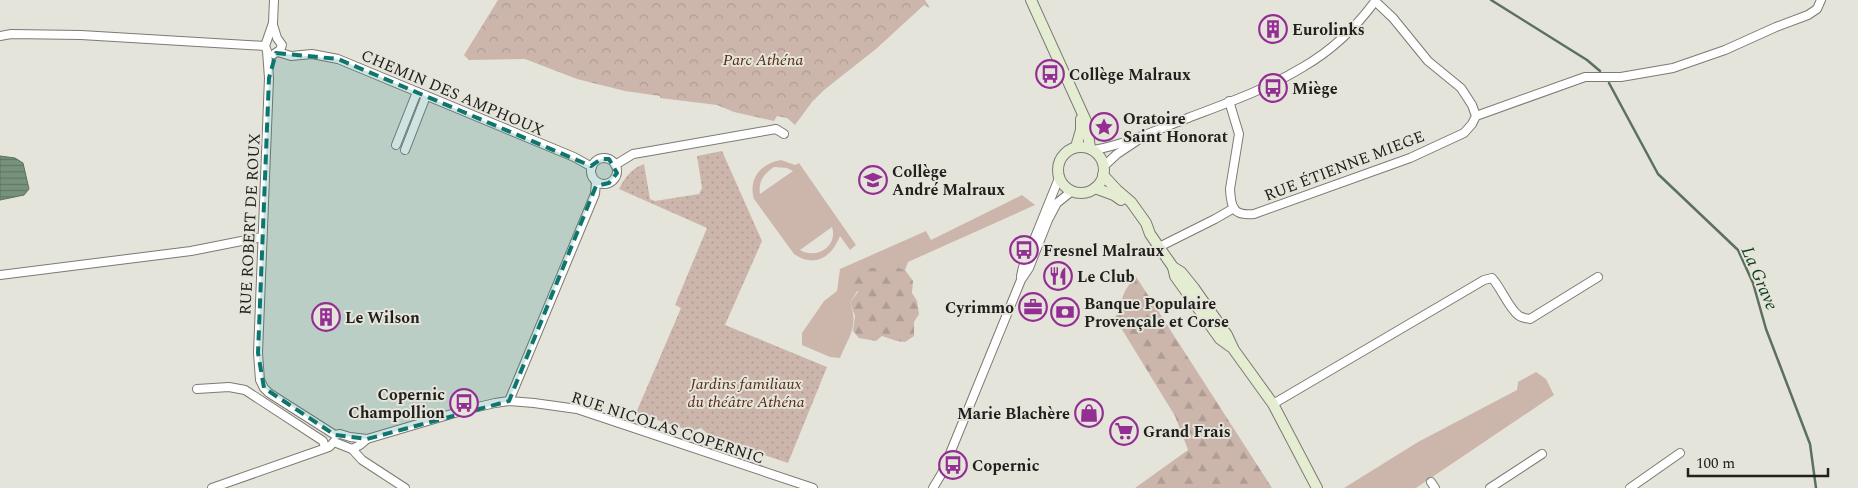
<svg xmlns="http://www.w3.org/2000/svg" width="1858" height="488" viewBox="0 0 1858 488" font-family="Spectral,serif">
<style>
.grass{fill:#ccb6ac;fill-rule:evenodd}
.forest{fill:url(#forest-firs)}
.park{fill:url(#park-crowns)}
.garden{fill:url(#garden-dots)}
.water{fill:url(#water-rules);stroke:#5c7060}
.lines{fill:none;stroke-linecap:round;stroke-linejoin:round}
.stream{stroke:#5c7060;stroke-width:2.5}
.street-casing{stroke:#7c7a72;stroke-width:10}
.secondary-casing{stroke:#7c7a72;stroke-width:12}
.street{stroke:#fff;stroke-width:8}
.secondary{stroke:#e4edd2;stroke-width:10}
.marked{fill:#0f766e;fill-opacity:0.2;stroke:#0f766e;stroke-width:4;stroke-dasharray:10 6;stroke-linejoin:round}
.labels{text-anchor:middle;stroke-width:4;stroke-linejoin:round;paint-order:stroke}
.poi-label{font-size:16px;font-weight:bold;fill:#21201d;stroke:#e5e4db;text-anchor:start}
.park-label{font-size:16px;font-style:italic;fill:#572b13;stroke:#e5e4db}
.street-label{font-size:16px;fill:#21201d;stroke:#e5e4db}
.water-label{font-size:18px;font-style:italic;fill:#07391b;stroke:#e5e4db}
</style>
<defs>
<pattern id="forest-firs" width="22" height="20" patternUnits="userSpaceOnUse" patternTransform="scale(1.25)"><rect width="22" height="20" fill="#ccb6ac"/><path d="M5 1l3.5 6h-7zM16 11l3.5 6h-7z" fill="#af9c94"/></pattern>
<pattern id="park-crowns" width="20" height="18" patternUnits="userSpaceOnUse" patternTransform="scale(1.25)"><rect width="20" height="18" fill="#ccb6ac"/><path d="M2 6a3 3 0 1 1 6 0M12 15a3 3 0 1 1 6 0" fill="none" stroke="#af9c94"/></pattern>
<pattern id="garden-dots" width="8" height="8" patternUnits="userSpaceOnUse" patternTransform="scale(1.25)"><rect width="8" height="8" fill="#ccb6ac"/><path d="M2 2h.1M6 6h.1" fill="none" stroke="#af9c94" stroke-width="1.8" stroke-linecap="round"/></pattern>
<pattern id="water-rules" width="6" height="5" patternUnits="userSpaceOnUse" patternTransform="scale(1.25)"><rect width="6" height="5" fill="#76927c"/><path d="M0 2.5h6" fill="none" stroke="#607765"/></pattern>
</defs>
<rect width="100%" height="100%" fill="#e5e4db"/>
<g class="grass">
<path d="M 781,160 L 795,165 L 799,163 L 856,245 L 850,250 L 840,236 C 831,258 815,268 794,254 L 754,199 C 748,179 761,163 781,160 ZM 774,167 L 787,168 L 793,171 L 760,194 C 758,181 764,174 774,167 ZM 832,227 C 838,246 817,260 800,250 Z"/>
<path d="M 1022,195 L 1035,205 L 908,262 L 905,270 C 894,267 884,266 872,269 L 850,302 C 859,328 849,335 840,358 L 830,357 L 802,345 L 802,333 L 824,301 L 837,291 L 840,269 L 926,231 L 931,240 Z"/>
<path d="M 1536,372 L 1546,379 L 1554,395 L 1416,488 L 1344,488 L 1418,442 L 1517,390 L 1518,382 Z"/>
</g>
<g class="forest">
<path d="M 880,267 L 896,267 L 905,270 L 913,281 L 912,293 L 917,301 L 919,314 L 914,322 L 914,336 L 905,342 L 897,341 L 882,336 L 876,341 L 859,338 L 853,331 L 855,316 L 850,302 L 858,292 L 853,283 L 858,270 Z"/>
<path d="M 1135,275 L 1272,488 L 1135,488 L 1188,450 L 1175,416 L 1115,318 L 1125,291 Z"/>
</g>
<path class="park" d="M 498,0 L 925,0 L 930,8 L 924,5 L 876,49 L 824,90 L 812,102 L 795,125 L 787,118 L 777,116 L 774,121 L 734,112 L 717,105 L 660,98 L 660,96 L 625,91 L 577,79 L 525,59 L 469,60 L 464,55 Z"/>
<path class="garden" d="M 722,151 L 762,241 L 725,325 L 827,367 L 788,463 L 711,437 L 701,428 L 691,431 L 636,413 L 681,308 L 675,305 L 707,228 L 619,189 C 625,177 631,169 644,164 L 650,199 L 655,201 L 699,194 L 702,188 L 697,156 Z"/>
<path class="water" d="M 0,156 L 15,158 L 23,163 L 29,189 L 24,195 L 0,200 Z"/>
<g class="lines">
<g class="stream">
<path d="M 1491,0 L 1587,60 L 1600,71"/>
<path d="M 1609,83 L 1658,174 L 1738,250 L 1753,283 L 1766,329 L 1810,444 L 1816,488"/>
</g>
<defs>
<g id="street">
<path d="M 274,0 L 273,23 L 265,46 L 267,51 L 269,78 L 258,353 L 260,380 L 264,388 L 269,393 L 335,435 L 340,434 L 350,437 L 367,439 L 465,410 L 495,403 L 509,401 L 534,403 L 577,409 L 813,488"/>
<path d="M 1375,1 L 1393,18 L 1428,61 L 1461,88 L 1472,105 L 1476,116"/>
<path d="M 273,25 L 277,38 L 282,45 L 280,50 L 274,54"/>
<path d="M 0,36 L 11,34 L 81,35 L 265,46"/>
<path d="M 278,52 L 291,56 L 312,54 L 338,59 L 574,157 L 592,167"/>
<path d="M 1229,101 L 1239,134 L 1230,189 C 1231,208 1233,216 1254,214 L 1410,158 L 1464,133 L 1472,124 L 1476,116 L 1585,77 L 1621,77 L 1673,68 L 1725,50 L 1776,27 L 1808,15 L 1817,9 L 1821,0"/>
<path d="M 396,145 L 417,92"/>
<path d="M 405,150 L 426,96"/>
<path d="M 1094,150 C 1126,144 1157,130 1188,118 C 1227,103 1267,89 1303,67 C 1331,51 1357,26 1376,0"/>
<circle cx="604" cy="171" r="13"/>
<path d="M 615,165 L 633,154 L 645,152 L 776,129 L 784,134"/>
<path d="M 1104,166 L 1117,154 L 1138,140"/>
<path d="M 1159,247 L 1215,219 L 1234,208"/>
<path d="M 0,275 L 191,251 L 262,237"/>
<path d="M 1021,276 L 1023,267 L 1059,178"/>
<path d="M 197,389 L 229,387 L 245,390 L 323,441 L 325,447"/>
<path d="M 509,401 L 595,194 L 596,182"/>
<path d="M 1273,404 L 1484,280 L 1492,278 C 1501,288 1509,308 1518,315 C 1521,318 1526,318 1530,319 L 1598,277"/>
<path d="M 334,442 L 352,449 L 360,445 L 367,439"/>
<path d="M 352,449 L 362,460 L 405,488"/>
<path d="M 1431,482 L 1435,488"/>
<path d="M 212,488 L 329,447 L 334,442"/>
<path d="M 933,488 L 942,473 L 1021,280 L 1029,268 L 1048,220 L 1057,203 L 1072,191"/>
<path d="M 1490,488 L 1542,454"/>
<path d="M 1630,488 L 1680,453"/>
</g>
<g id="secondary">
<path d="M 1031,0 L 1086,121 L 1090,148"/>
<circle cx="1081" cy="170" r="23"/>
<path d="M 1076,147 L 1081,130 L 1081,119"/>
<path d="M 1103,175 L 1117,190 L 1131,202 L 1146,223 L 1150,234 L 1159,247 L 1173,267 L 1181,272 L 1194,288 L 1227,335 L 1234,350 L 1273,404 L 1317,488"/>
<path d="M 1095,188 L 1114,195 L 1121,200"/>
<path d="M 1173,267 L 1175,276 L 1220,339 L 1231,347"/>
</g>
</defs>
<use href="#street" class="street-casing"/>
<use href="#secondary" class="secondary-casing"/>
<use href="#street" class="street"/>
<use href="#secondary" class="secondary"/>
</g>
<path class="marked" d="M 276,53 L 338,59 L 591,166 L 601,159 L 609,159 L 617,173 L 609,183 L 596,186 L 509,401 L 367,439 L 335,435 L 264,388 L 258,353 L 269,78 Z"/>
<defs>
<symbol id="building-ring" viewBox="-11 -11 22 22"><circle r="9.5" fill="#e5e4db" stroke="#932e93" stroke-width="1.5"/><path d="M-4-6H4V6H1V3H-1V6H-4ZM-2.5-4.3h1.7v1.8h-1.7ZM.8-4.3h1.7v1.8H.8ZM-2.5-1h1.7V.8h-1.7ZM.8-1h1.7V.8H.8Z" fill="#932e93"/></symbol>
<symbol id="bus-ring" viewBox="-11 -11 22 22"><circle r="9.5" fill="#e5e4db" stroke="#932e93" stroke-width="1.5"/><path d="M-5-6H5V4H4V6H2V4H-2V6H-4V4H-5ZM-3.5-4V0h7V-4ZM-3.5 1.2v1.5H-2V1.2ZM2 1.2v1.5H3.5V1.2Z" fill="#932e93"/></symbol>
<symbol id="sight-ring" viewBox="-11 -11 22 22"><circle r="9.5" fill="#e5e4db" stroke="#932e93" stroke-width="1.5"/><path d="M0-6L1.8-2.2L6-1.7L2.9 1.2L3.7 5.4L0 3.3L-3.7 5.4L-2.9 1.2L-6-1.7L-1.8-2.2Z" fill="#932e93"/></symbol>
<symbol id="school-ring" viewBox="-11 -11 22 22"><circle r="9.5" fill="#e5e4db" stroke="#932e93" stroke-width="1.5"/><path d="M0-5L7-2L0 1L-7-2ZM-4 1L0 2.5L4 1V4Q0 6-4 4Z" fill="#932e93"/></symbol>
<symbol id="restaurant-ring" viewBox="-11 -11 22 22"><circle r="9.5" fill="#e5e4db" stroke="#932e93" stroke-width="1.5"/><path d="M-5-6h1v4h1v-4h1v4h1v-4h1v5L-1.5 .5V6h-2V.5L-5-1ZM5-6V6H3V1.5H1.5Q1.5-4 5-6Z" fill="#932e93"/></symbol>
<symbol id="office-ring" viewBox="-11 -11 22 22"><circle r="9.5" fill="#e5e4db" stroke="#932e93" stroke-width="1.5"/><path d="M-6-3h4V-5.5h4V-3h4V5H-6ZM-1-4.5V-3h2v-1.5ZM-6 0V1H6V0Z" fill="#932e93"/></symbol>
<symbol id="bank-ring" viewBox="-11 -11 22 22"><circle r="9.5" fill="#e5e4db" stroke="#932e93" stroke-width="1.5"/><path d="M-6-4H6V4H-6ZM0-2.3a2.3 2.3 0 1 0 0 4.6a2.3 2.3 0 1 0 0-4.6Z" fill="#932e93"/></symbol>
<symbol id="shop-ring" viewBox="-11 -11 22 22"><circle r="9.5" fill="#e5e4db" stroke="#932e93" stroke-width="1.5"/><path d="M-5-2.5h2.3a2.7 3.5 0 0 1 5.4 0H5L5.5 6h-11ZM-1.5-2.5h3a1.5 2.3 0 0 0-3 0Z" fill="#932e93"/></symbol>
<symbol id="supermarket-ring" viewBox="-11 -11 22 22"><circle r="9.5" fill="#e5e4db" stroke="#932e93" stroke-width="1.5"/><path d="M-6-5.5h2.5l.6 2H6L4.5 2H-2.5L-4.4-4H-6ZM-1.5 3.2a1.3 1.3 0 1 0 .1 0ZM3 3.2a1.3 1.3 0 1 0 .1 0Z" fill="#932e93"/></symbol>
</defs>
<g fill-rule="evenodd">
<use href="#building-ring" x="1257" y="13" width="32" height="32"/>
<use href="#bus-ring" x="1034" y="58" width="32" height="32"/>
<use href="#bus-ring" x="1257" y="72" width="32" height="32"/>
<use href="#sight-ring" x="1088" y="111" width="32" height="32"/>
<use href="#school-ring" x="857" y="164" width="32" height="32"/>
<use href="#bus-ring" x="1008" y="234" width="32" height="32"/>
<use href="#restaurant-ring" x="1042" y="260" width="32" height="32"/>
<use href="#office-ring" x="1017" y="291" width="32" height="32"/>
<use href="#bank-ring" x="1049" y="296" width="32" height="32"/>
<use href="#building-ring" x="310" y="301" width="32" height="32"/>
<use href="#bus-ring" x="448" y="387" width="32" height="32"/>
<use href="#shop-ring" x="1073" y="397" width="32" height="32"/>
<use href="#supermarket-ring" x="1108" y="415" width="32" height="32"/>
<use href="#bus-ring" x="937" y="449" width="32" height="32"/>
</g>
<g class="labels">
<g class="poi-label">
<text x="1292" y="35">Eurolinks</text>
<text x="1069" y="80">Collège Malraux</text>
<text x="1292" y="94">Miège</text>
<text x="1123" y="124">Oratoire<tspan x="1123" dy="18">Saint Honorat</tspan></text>
<text x="892" y="177">Collège<tspan x="892" dy="18">André Malraux</tspan></text>
<text x="1043" y="256">Fresnel Malraux</text>
<text x="1077" y="282">Le Club</text>
<text x="1084" y="309">Banque Populaire<tspan x="1084" dy="18">Provençale et Corse</tspan></text>
<text x="1014" y="313" text-anchor="end">Cyrimmo</text>
<text x="345" y="323">Le Wilson</text>
<text x="445" y="400" text-anchor="end">Copernic<tspan x="445" dy="18">Champollion</tspan></text>
<text x="1070" y="419" text-anchor="end">Marie Blachère</text>
<text x="1143" y="437">Grand Frais</text>
<text x="972" y="471">Copernic</text>
</g>
<g class="park-label">
<text x="763" y="65">Parc Athéna</text>
<text x="746" y="389">Jardins familiaux<tspan x="746" dy="18">du théâtre Athéna</tspan></text>
</g>
<g class="street-label">
<text transform="translate(453 92) rotate(23)" y="6">CHEMIN DES AMPHOUX</text>
<text transform="translate(1344 165) rotate(-21)" y="6">RUE ÉTIENNE MIEGE</text>
<text transform="translate(249 224) rotate(-87)" y="6">RUE ROBERT DE ROUX</text>
<text transform="translate(668 427) rotate(18)" y="6">RUE NICOLAS COPERNIC</text>
</g>
<g class="water-label">
<text transform="translate(1760 278) rotate(67)" y="6">La Grave</text>
</g>
</g>
<path d="M1688 468v8h140v-8" fill="none" stroke="#21201d" stroke-width="2.5"/>
<text x="1696" y="468" font-size="15" fill="#21201d" stroke="#e5e4db" stroke-width="4" paint-order="stroke">100 m</text>
</svg>
